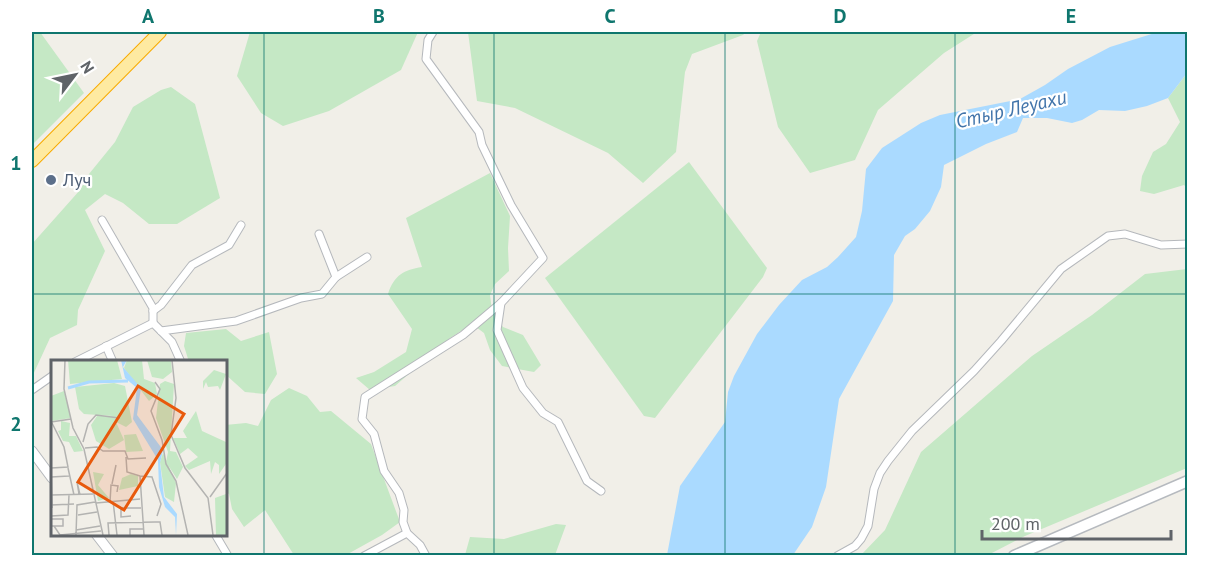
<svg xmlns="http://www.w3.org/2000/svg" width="1219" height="587" viewBox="0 0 1219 587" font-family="'PT Sans',sans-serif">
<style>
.green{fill:#c5e8c5}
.water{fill:#aadaff}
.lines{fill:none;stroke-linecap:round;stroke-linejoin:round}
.minor-casing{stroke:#b5b8bc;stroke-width:9}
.tertiary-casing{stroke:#b5b8bc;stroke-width:11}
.secondary-casing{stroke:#b6babf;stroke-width:13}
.trunk-casing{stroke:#f9ab00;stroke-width:14}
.minor{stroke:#fff;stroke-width:7}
.tertiary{stroke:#fff;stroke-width:9}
.secondary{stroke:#fff;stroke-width:10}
.trunk{stroke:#feeaa1;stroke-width:12}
.grid{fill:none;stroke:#0f766e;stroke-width:1.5;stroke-opacity:0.55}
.service-dot{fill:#5c6f8a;stroke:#fff;stroke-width:2}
.labels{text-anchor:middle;stroke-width:4.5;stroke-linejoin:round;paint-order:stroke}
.service-label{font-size:18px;fill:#4e5e75;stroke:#fff;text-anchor:start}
.water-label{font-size:20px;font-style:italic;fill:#4174aa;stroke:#fff}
.inset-river{fill:none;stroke:#aadaff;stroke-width:3}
.inset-road{fill:none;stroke:#b3b3b1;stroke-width:1.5}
.view{fill:#e8590c;fill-opacity:0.15;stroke:#e8590c;stroke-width:3}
.inset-edge{fill:none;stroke:#5f6368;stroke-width:3}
.neatline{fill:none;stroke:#0f766e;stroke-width:2}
.grid-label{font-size:20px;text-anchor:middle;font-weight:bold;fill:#0f766e}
</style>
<rect width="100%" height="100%" fill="#f1efe8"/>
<g class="green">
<path d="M 32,32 L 40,32 L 84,93 L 32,145 Z"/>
<path d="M 250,32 L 418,32 L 401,70 L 329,111 L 283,126 L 261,113 L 237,76 Z"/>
<path d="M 468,32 L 746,32 L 743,35 L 692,54 L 685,72 L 676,152 L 643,183 L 608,153 L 515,108 L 477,101 Z"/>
<path d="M 761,32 L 977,32 L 944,53 L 878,110 L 855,160 L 810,173 L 778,127 L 757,41 Z"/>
<path d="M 1187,73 L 1187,188 L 1184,185 L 1154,194 L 1140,191 L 1142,176 L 1153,152 L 1166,144 L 1180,122 L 1168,98 Z"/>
<path d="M 171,87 L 195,104 L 220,198 L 177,224 L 149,224 L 123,203 L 105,194 L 85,210 L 105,251 L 78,310 L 77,325 L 50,338 L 32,377 L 32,244 L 80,190 L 89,174 L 115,142 L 133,107 L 161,90 Z"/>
<path d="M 689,162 L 767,268 L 763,277 L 655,418 L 644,416 L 545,278 Z"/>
<path d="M 490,173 L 510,216 L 508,248 L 509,271 L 495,284 L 490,295 L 492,311 L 503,327 L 523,335 L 541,365 L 534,372 L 502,366 L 490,350 L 484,333 L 472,324 L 450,338 L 395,386 L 370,390 L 356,378 L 374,372 L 406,352 L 412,329 L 388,294 C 394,275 404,270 422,267 L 406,218 Z"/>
<path d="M 1187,269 L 1187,468 L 1025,536 L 988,555 L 861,555 L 885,530 L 921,452 L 1032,356 L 1092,315 L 1145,274 Z"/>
<path d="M 226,329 L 241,341 L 269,332 L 277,374 L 265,394 L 245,392 L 225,374 L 225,362 L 189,362 L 184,346 L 186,333 Z"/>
<path d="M 289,388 L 307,396 L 320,412 L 331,411 L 371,444 L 400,522 L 382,535 L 346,555 L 294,555 L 265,510 L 244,527 L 232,509 L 229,494 L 225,492 L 225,425 L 246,423 L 258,426 L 271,400 Z"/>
<path d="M 556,524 L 566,525 L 555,555 L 465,555 L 470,537 L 504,539 Z"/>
</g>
<path class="water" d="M 1158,32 L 1187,32 L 1187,73 L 1168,98 L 1147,106 L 1125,111 L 1099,110 L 1082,120 L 1072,123 L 1047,118 L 1023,118 L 1017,132 L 986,144 L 944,165 L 941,187 L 930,211 L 915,229 L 905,236 L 894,255 L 893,301 L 839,399 L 826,487 L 812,527 L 793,555 L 667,555 L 680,486 L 725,422 L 728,392 L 734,376 L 757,334 L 779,305 L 802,280 L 827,267 L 838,257 L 856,237 L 862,211 L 866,169 L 882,148 L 921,123 L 940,115 L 1020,99 L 1045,85 L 1068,69 L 1110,47 Z"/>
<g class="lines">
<defs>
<g id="minor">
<path d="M 433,32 L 428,40 L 426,59 L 479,132 L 482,145 L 511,205 L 543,258 L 501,303 L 497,330 L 523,388 L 543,413 L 558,422 L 587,481 L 601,491"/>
<path d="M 102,220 L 153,308 L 153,323"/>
<path d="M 319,234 L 336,277"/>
<path d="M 153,311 L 161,305 L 192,265 L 229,245 L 241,225"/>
<path d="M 161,331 L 236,321 L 301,298 L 322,294 L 336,277 L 367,257"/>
<path d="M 106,346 L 113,362"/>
<path d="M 75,362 L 153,323 L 172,342 L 181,362"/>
<path d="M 32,390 L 52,376"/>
<path d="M 407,533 L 403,522 L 404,510 L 399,493 L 384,471 L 374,434 L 362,419 L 365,397 L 463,335 L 501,303"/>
<path d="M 215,534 L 228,556"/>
<path d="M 364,556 L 407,533 L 420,545 L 426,556"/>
<path d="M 837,556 L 855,546 L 861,539 L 868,526 L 874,489 L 880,473 L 888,461 L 912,431 L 974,371 L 1001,341 L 1061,269 L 1108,236 L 1125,234 L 1161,245 L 1188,244"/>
</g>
<g id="tertiary">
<path d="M 32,451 L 52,478"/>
<path d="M 96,534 L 113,556"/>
</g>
<path id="secondary" d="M 1014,556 L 1188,481"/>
<path id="trunk" d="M 32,161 L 160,32"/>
</defs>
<use href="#minor" class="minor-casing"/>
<use href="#tertiary" class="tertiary-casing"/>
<use href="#secondary" class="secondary-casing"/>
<use href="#trunk" class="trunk-casing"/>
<use href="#minor" class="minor"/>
<use href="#tertiary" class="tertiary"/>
<use href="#secondary" class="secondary"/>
<use href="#trunk" class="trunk"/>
</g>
<path class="grid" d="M 264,32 L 264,556M 494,32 L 494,556M 725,32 L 725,556M 955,32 L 955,556M 32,294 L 1188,294"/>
<circle class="service-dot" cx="51" cy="180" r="6"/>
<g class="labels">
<g class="service-label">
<text x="63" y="186">Луч</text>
</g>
<g class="water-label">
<text transform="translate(1011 109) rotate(-13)" y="7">Стыр Леуахи</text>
</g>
</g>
<g transform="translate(51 360)">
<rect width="176" height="176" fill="#f1efe8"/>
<path d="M 17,0 L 66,0 L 71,19 L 19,24 ZM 76,0 L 91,0 L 93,19 L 104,23 L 106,34 L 98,41 L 73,8 ZM 96,0 L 120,0 L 121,12 L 112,19 L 101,17 ZM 163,10 L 175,14 L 169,30 L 167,26 L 157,27 L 155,22 L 152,29 L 152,21 ZM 114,21 L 123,24 L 119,91 L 125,92 L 132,107 L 126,119 L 115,102 L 117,92 L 105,58 L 109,24 ZM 63,23 L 74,26 L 81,62 L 75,67 L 65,62 L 73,80 L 58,89 L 45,81 L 40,65 L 46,56 L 61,56 L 33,54 L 28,49 L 24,27 ZM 13,31 L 20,58 L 0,61 L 0,36 ZM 145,51 L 151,71 L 175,82 L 175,104 L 168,114 L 168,105 L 164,102 L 160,114 L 159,101 L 138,110 L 134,106 L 147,97 L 137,88 L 129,94 L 122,78 L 136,78 L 132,71 ZM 10,61 L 19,63 L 18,76 L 25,76 L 32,91 L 23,92 L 18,82 L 12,81 L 7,71 L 10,70 ZM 85,74 L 92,91 L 75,92 L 73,75 ZM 112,93 L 125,123 L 123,142 L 114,137 L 109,102 ZM 42,112 L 53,114 L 47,125 L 58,138 L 47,141 ZM 80,114 L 87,116 L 87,126 L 68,130 L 71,118 ZM 175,134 L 175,175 L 165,175 L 164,138 Z" fill="#c5e8c5"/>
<path d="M 70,0 L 76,0 L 72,7 L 90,28 L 86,55 L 112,90 L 109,103 L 113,137 L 126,154 L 125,175 L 124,157 L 114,147 L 108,127 L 107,100 L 82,59 L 86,28 L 74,18 Z" fill="#aadaff"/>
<path class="inset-river" d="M 17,28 L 38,22 L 77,21"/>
<path class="inset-road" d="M 14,0 L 13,29 L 22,68 L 33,89 L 52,175M 121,0 L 125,38 L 120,75 L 134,108 L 157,138 L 162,175M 104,22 L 109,29 L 100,51 L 111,80 L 115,104 L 125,121 L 137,175M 0,61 L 13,87 L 17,107 L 0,108M 0,62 L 20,59M 32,82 L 37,64 L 45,55 L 68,58 L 69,54M 34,88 L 46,87 L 52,91 L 74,91 L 77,99 L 95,98M 75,97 L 76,112 L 89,116M 0,103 L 1,148M 17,108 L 23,135M 0,117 L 18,116M 61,124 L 65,105M 28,134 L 26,122 L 29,135M 0,135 L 42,134M 159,137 L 176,113M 62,141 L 66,175M 59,142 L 60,125 L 67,126 L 66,132M 45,143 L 89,139M 0,145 L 23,144M 27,155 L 46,152M 0,156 L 17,155 L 18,135M 80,156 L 70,157 L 70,148 L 90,148M 0,159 L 12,159 L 12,166 L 1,166M 3,166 L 9,175 L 50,171M 25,170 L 49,166M 25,175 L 26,145 L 44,142M 58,175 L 57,163 L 104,162 L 109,162 L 111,175M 79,175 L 79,169 L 92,169M 93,175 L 89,116 L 101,117 L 110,144 L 106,156"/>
<path class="view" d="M 87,26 L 133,54 L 73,150 L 27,122 Z"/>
<rect width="176" height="176" class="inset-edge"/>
</g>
<rect width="1219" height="587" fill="none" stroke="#ffffff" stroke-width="66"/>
<g transform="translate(75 75) rotate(58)" stroke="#ffffff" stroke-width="4.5" paint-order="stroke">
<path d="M0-4.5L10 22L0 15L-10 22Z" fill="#5f6368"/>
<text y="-9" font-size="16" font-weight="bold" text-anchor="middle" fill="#5f6368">N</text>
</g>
<path d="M982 530v9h189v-9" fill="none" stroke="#5f6368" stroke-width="3"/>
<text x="991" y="530" font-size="18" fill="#5f6368" stroke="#ffffff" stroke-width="4.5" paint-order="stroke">200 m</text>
<rect x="33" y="33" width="1153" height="521" class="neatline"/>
<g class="grid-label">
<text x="148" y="23">A</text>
<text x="379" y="23">B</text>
<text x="610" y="23">C</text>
<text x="840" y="23">D</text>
<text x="1071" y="23">E</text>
<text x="16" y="170">1</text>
<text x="16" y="431">2</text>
</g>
</svg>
